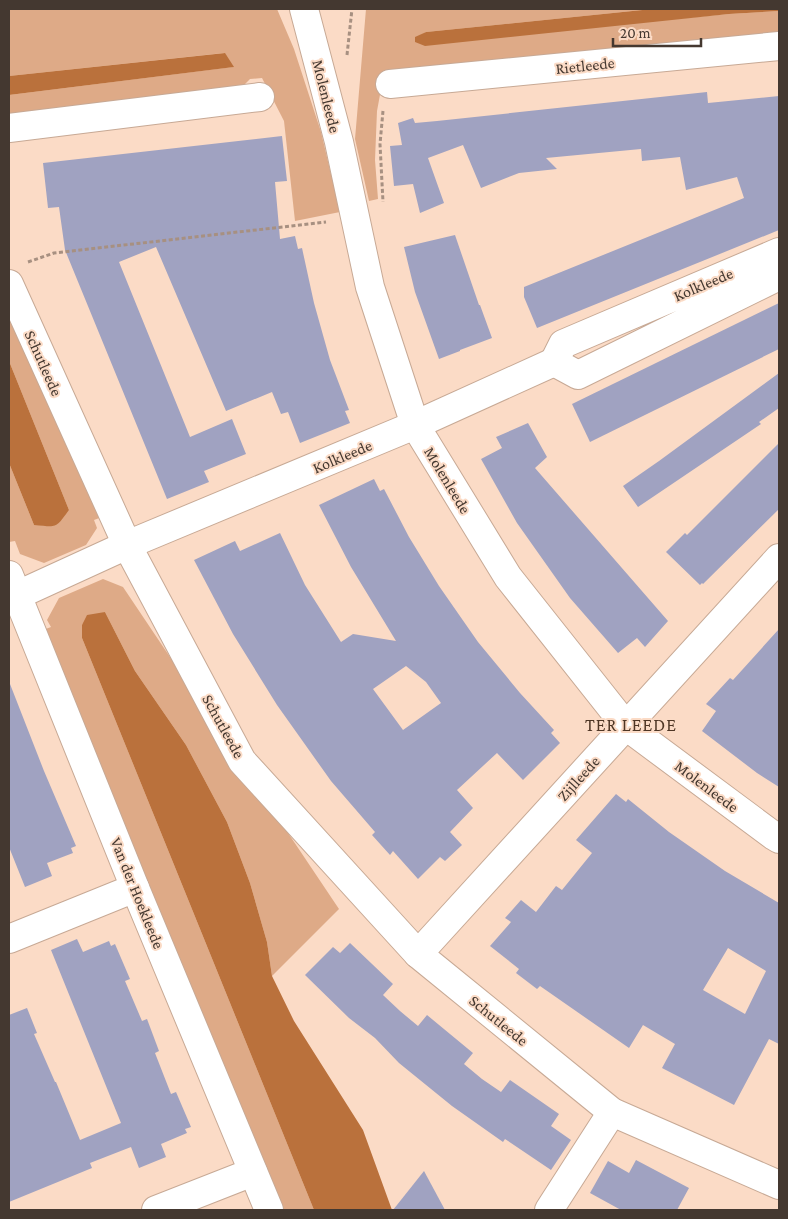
<svg xmlns="http://www.w3.org/2000/svg" width="788" height="1219" viewBox="0 0 788 1219" font-family="'Crimson Pro',serif">
<style>
.green{fill:#deaa87}
.water{fill:#ba713c}
.building{fill:#a0a2c1;fill-rule:evenodd}
.lines{fill:none;stroke-linecap:round;stroke-linejoin:round}
.street-casing{stroke:#c7a995;stroke-width:30}
.path{stroke:#a79081;stroke-width:3;stroke-dasharray:4 2.5;stroke-linecap:butt}
.street{stroke:#fff;stroke-width:28}
.labels{text-anchor:middle;stroke-width:4;stroke-linejoin:round;paint-order:stroke}
.street-label{font-size:16px;fill:#443830;stroke:#fbdbc6}
.neighbourhood-label{font-size:18px;letter-spacing:1px;fill:#4e3625;stroke:#fbdbc6}
</style>
<rect width="100%" height="100%" fill="#fbdbc6"/>
<g class="green">
<path d="M 9,9 L 277,9 L 294,49 L 321,132 L 340,212 L 295,221 L 284,121 L 262,78 L 250,79 L 240,89 L 9,115 L 9,95 L 233,67 L 224,53 L 9,76 Z"/>
<path d="M 366,9 L 652,9 L 426,32 L 415,38 L 415,42 L 729,14 L 779,11 L 779,36 L 384,73 L 377,111 L 375,160 L 378,199 L 369,201 L 355,139 Z"/>
<path d="M 9,302 L 102,517 L 94,520 L 97,528 L 86,545 L 44,563 L 20,554 L 15,541 L 9,542 L 9,463 L 34,525 L 69,510 L 9,361 Z"/>
<path d="M 103,579 L 123,587 L 339,909 L 272,976 L 267,942 L 250,883 L 227,822 L 186,745 L 135,671 L 105,612 L 82,625 L 82,638 L 314,1210 L 279,1210 L 43,630 L 51,627 L 47,620 L 59,598 Z"/>
</g>
<g class="water">
<path d="M 652,9 L 779,9 L 779,11 L 729,14 L 425,46 L 415,42 L 415,37 L 426,32 Z"/>
<path d="M 225,53 L 234,67 L 9,95 L 9,76 Z"/>
<path d="M 9,361 L 69,510 C 55,529 58,527 34,525 L 9,463 Z"/>
<path d="M 105,612 L 135,671 L 186,745 L 227,822 L 250,883 L 267,942 L 272,976 L 294,1021 L 363,1130 L 392,1210 L 314,1210 L 82,638 L 82,625 L 87,615 Z"/>
</g>
<g class="building">
<path d="M 707,92 L 708,103 L 779,96 L 779,230 L 537,328 L 524,297 L 524,287 L 744,198 L 737,177 L 686,190 L 680,157 L 642,161 L 641,149 L 546,158 L 557,169 L 519,173 L 481,188 L 463,145 L 428,158 L 444,203 L 420,213 L 413,184 L 394,186 L 390,146 L 402,145 L 398,123 L 413,118 L 415,123 L 437,121 Z"/>
<path d="M 282,136 L 287,181 L 275,182 L 280,239 L 295,236 L 298,249 L 302,248 L 314,303 L 330,360 L 349,410 L 345,411 L 350,423 L 300,443 L 288,412 L 281,414 L 272,392 L 226,411 L 156,247 L 119,262 L 190,437 L 232,419 L 246,454 L 204,471 L 209,482 L 167,499 L 65,250 L 59,207 L 48,208 L 43,163 Z"/>
<path d="M 455,235 L 479,305 L 480,305 L 492,338 L 460,350 L 460,351 L 439,359 L 415,292 L 404,247 Z"/>
<path d="M 779,303 L 779,349 L 590,442 L 572,404 Z"/>
<path d="M 779,373 L 779,408 L 759,422 L 761,424 L 638,507 L 623,486 L 659,461 Z"/>
<path d="M 528,423 L 547,457 L 535,468 L 668,621 L 645,647 L 637,638 L 618,653 L 570,598 L 517,523 L 481,459 L 502,448 L 496,437 Z"/>
<path d="M 779,443 L 779,509 L 703,584 L 702,583 L 700,585 L 666,552 L 685,533 L 687,535 Z"/>
<path d="M 374,479 L 380,491 L 384,489 L 409,537 L 439,586 L 478,642 L 520,693 L 554,730 L 551,733 L 560,743 L 523,780 L 497,753 L 457,790 L 473,808 L 450,832 L 462,845 L 445,861 L 440,857 L 418,879 L 393,851 L 390,855 L 372,835 L 375,832 L 331,781 L 277,705 L 233,634 L 194,560 L 235,541 L 240,551 L 280,533 L 305,585 L 341,642 L 353,634 L 396,641 L 351,567 L 319,505 ZM 406,666 L 426,682 L 441,703 L 403,730 L 373,689 Z"/>
<path d="M 779,629 L 779,787 L 757,773 L 702,731 L 716,711 L 706,704 L 730,678 L 733,680 Z"/>
<path d="M 9,684 L 10,684 L 44,771 L 76,846 L 71,848 L 73,853 L 47,863 L 52,876 L 25,887 L 9,847 Z"/>
<path d="M 616,794 L 626,802 L 628,799 L 669,832 L 725,871 L 779,903 L 779,1044 L 769,1039 L 734,1105 L 662,1068 L 675,1044 L 643,1025 L 629,1048 L 540,986 L 537,989 L 516,973 L 519,969 L 490,946 L 511,922 L 505,918 L 521,900 L 536,912 L 556,886 L 562,890 L 592,853 L 576,840 ZM 728,948 L 766,971 L 745,1014 L 703,990 Z"/>
<path d="M 77,939 L 83,952 L 109,941 L 111,946 L 115,944 L 130,979 L 125,981 L 142,1021 L 147,1019 L 159,1051 L 155,1053 L 171,1094 L 176,1092 L 191,1127 L 185,1129 L 187,1133 L 161,1144 L 166,1157 L 139,1168 L 131,1147 L 90,1163 L 92,1168 L 9,1202 L 9,1015 L 27,1008 L 37,1033 L 34,1034 L 55,1082 L 56,1082 L 80,1140 L 121,1123 L 51,950 Z"/>
<path d="M 350,943 L 393,984 L 383,995 L 400,1011 L 418,1026 L 427,1015 L 473,1053 L 464,1064 L 482,1079 L 501,1092 L 510,1080 L 559,1114 L 551,1126 L 571,1140 L 551,1170 L 505,1139 L 503,1142 L 452,1106 L 399,1063 L 375,1038 L 349,1018 L 305,975 L 333,947 L 340,953 Z"/>
<path d="M 636,1160 L 689,1188 L 677,1210 L 621,1210 L 590,1193 L 608,1161 L 629,1173 Z"/>
<path d="M 424,1171 L 445,1210 L 393,1210 Z"/>
</g>
<g class="lines">
<defs>
<g id="street">
<path d="M 304,9 L 339,142 L 370,287 L 415,425 L 508,577 L 626,726 L 774,836 L 779,839"/>
<path d="M 390,84 L 779,46"/>
<path d="M 9,128 L 260,97"/>
<path d="M 779,252 L 563,344 L 554,362 L 578,375 L 779,276"/>
<path d="M 9,284 L 127,545 L 242,761 L 418,954 L 612,1112 L 779,1185"/>
<path d="M 9,575 L 135,888 L 269,1210"/>
<path d="M 9,599 L 127,545 L 415,425 L 554,362"/>
<path d="M 9,939 L 135,888"/>
<path d="M 418,954 L 779,558"/>
<path d="M 156,1210 L 253,1172"/>
<path d="M 549,1210 L 612,1112"/>
</g>
</defs>
<use href="#street" class="street-casing"/>
<g class="path">
<path d="M 347,55 L 352,9"/>
<path d="M 383,111 L 380,144 L 383,202"/>
<path d="M 28,262 L 54,253 L 326,222"/>
</g>
<use href="#street" class="street"/>
</g>
<g class="labels">
<g class="street-label">
<text transform="translate(585 65) rotate(-6)" y="6">Rietleede</text>
<text transform="translate(327 96) rotate(76)" y="6">Molenleede</text>
<text transform="translate(703 284) rotate(-23)" y="6">Kolkleede</text>
<text transform="translate(44 363) rotate(66)" y="6">Schutleede</text>
<text transform="translate(342 456) rotate(-23)" y="6">Kolkleede</text>
<text transform="translate(448 480) rotate(59)" y="6">Molenleede</text>
<text transform="translate(224 726) rotate(61)" y="6">Schutleede</text>
<text transform="translate(578 778) rotate(-48)" y="6">Zijlleede</text>
<text transform="translate(707 786) rotate(37)" y="6">Molenleede</text>
<text transform="translate(138 893) rotate(68)" y="6">Van der Hoekleede</text>
<text transform="translate(499 1020) rotate(39)" y="6">Schutleede</text>
</g>
<g class="neighbourhood-label">
<text x="631" y="731">TER LEEDE</text>
</g>
</g>
<rect width="788" height="1219" fill="none" stroke="#443830" stroke-width="20"/>
<path d="M613 38v8h88v-8" fill="none" stroke="#443830" stroke-width="2.5"/>
<text x="620" y="38" font-size="15" fill="#443830" stroke="#fbdbc6" stroke-width="4" paint-order="stroke">20 m</text>
</svg>
